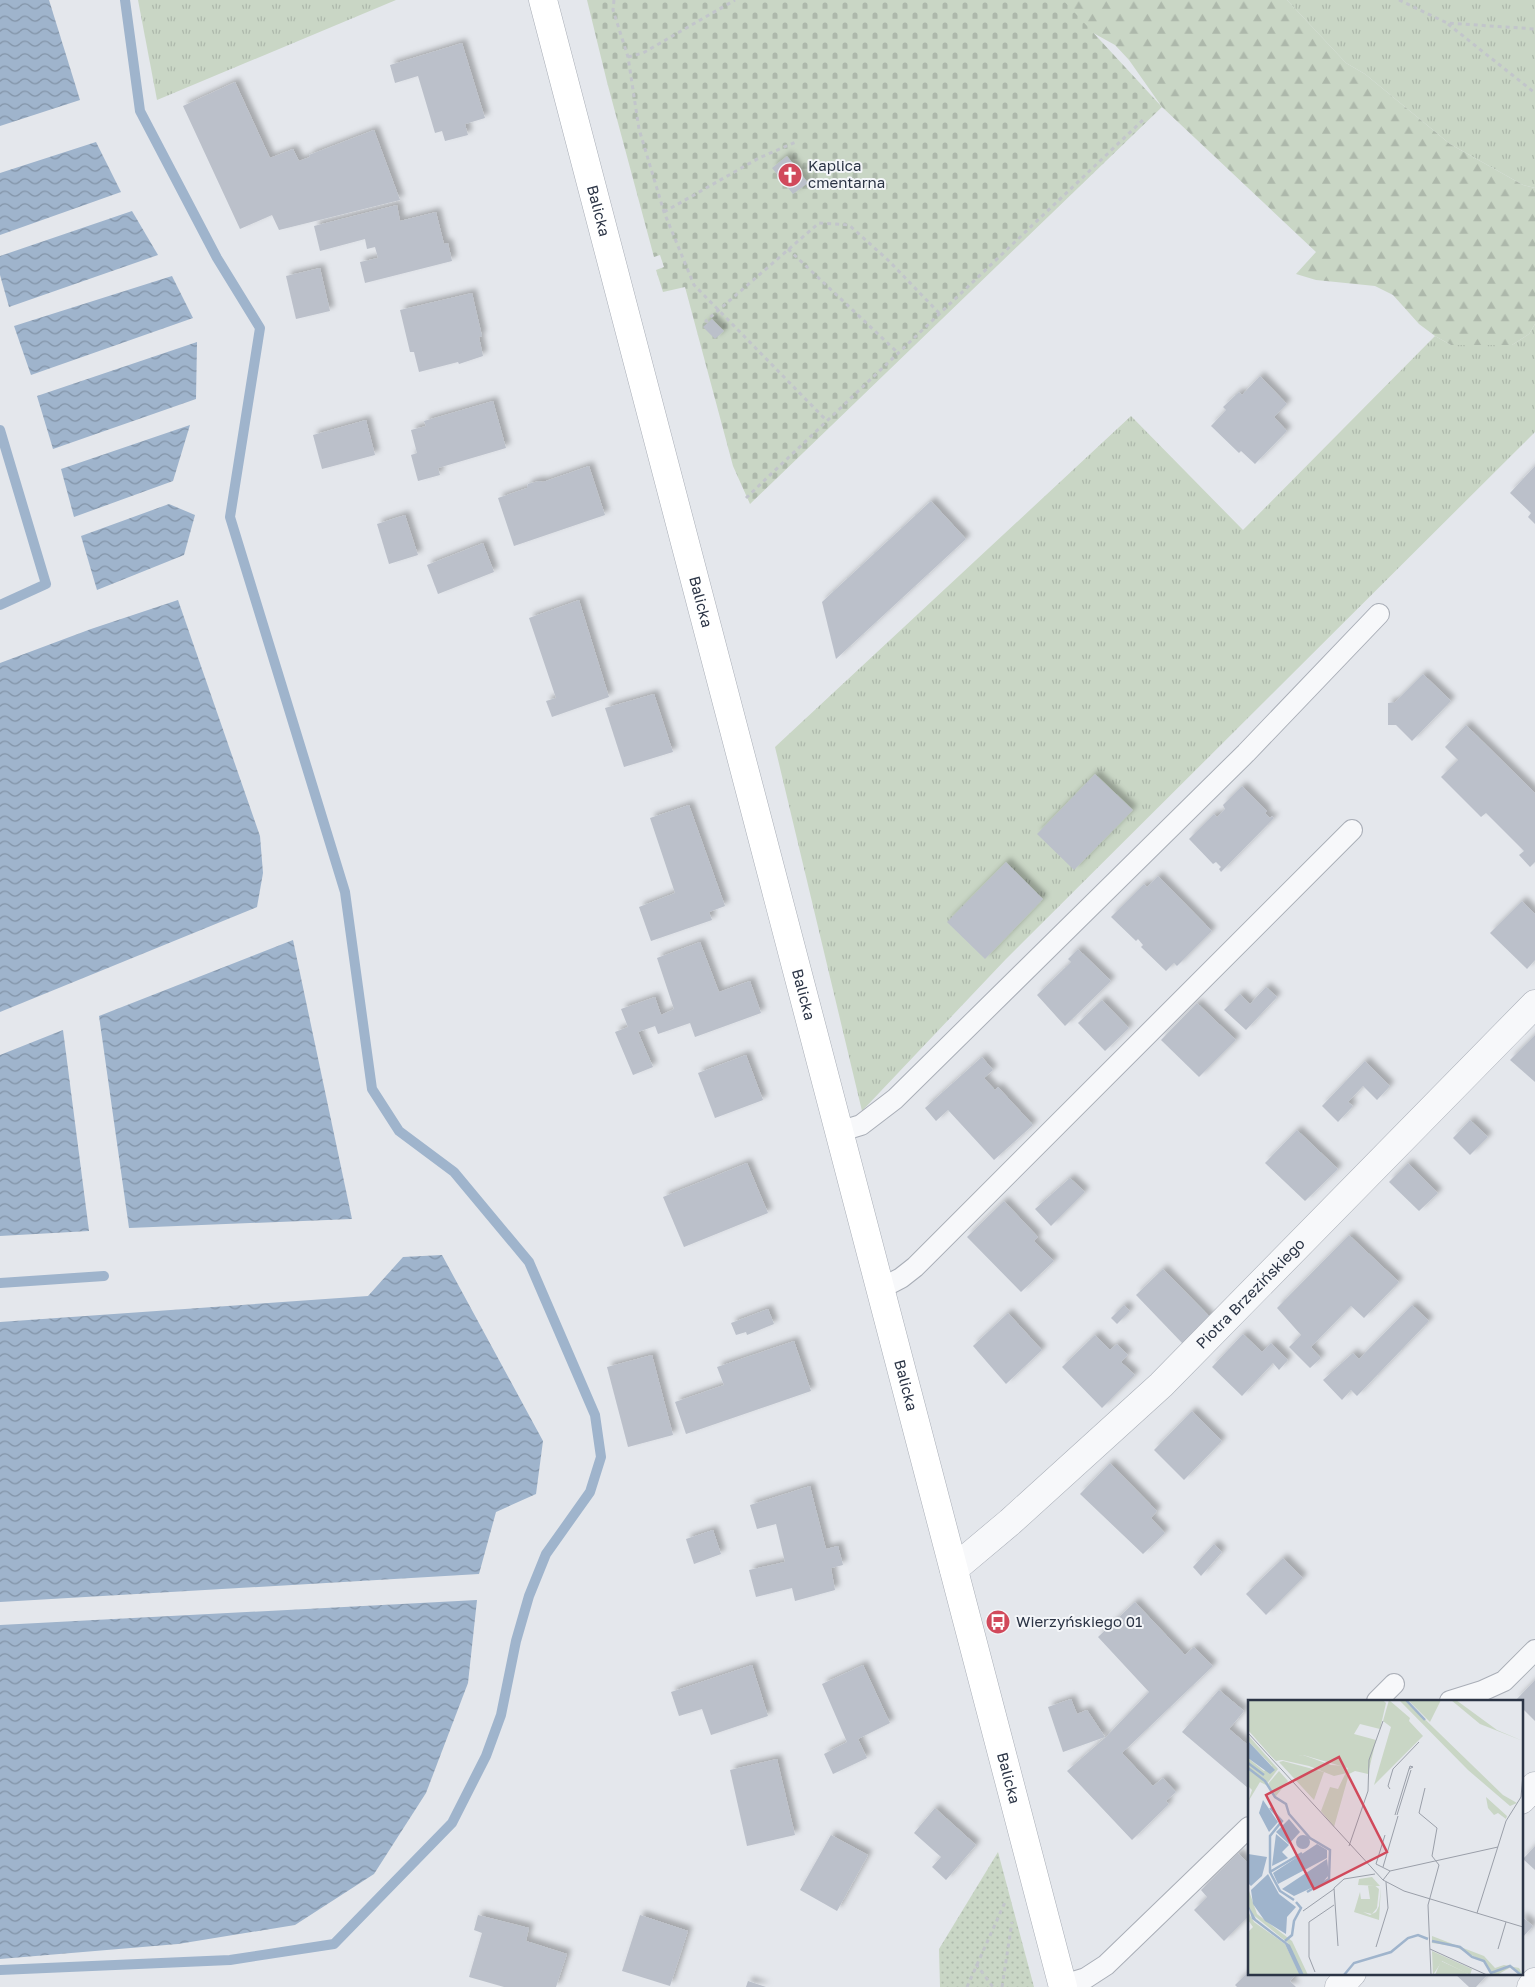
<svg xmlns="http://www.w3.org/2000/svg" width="1535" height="1987" viewBox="0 0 1535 1987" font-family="'Golos Text',sans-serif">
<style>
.grass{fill:url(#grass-tufts)}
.forest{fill:url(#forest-firs)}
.cemetery{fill:url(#cemetery-stones)}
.park{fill:url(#park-dots)}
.water{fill:url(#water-waves)}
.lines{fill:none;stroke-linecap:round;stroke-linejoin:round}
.stream{stroke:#9fb4cc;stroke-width:10}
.building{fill:#bbc0ca;filter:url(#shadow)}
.lane-casing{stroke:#a9aeb7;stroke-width:22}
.street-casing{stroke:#a9aeb7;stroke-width:29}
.secondary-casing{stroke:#a9aeb7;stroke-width:29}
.path{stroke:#c2c5cb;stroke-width:3;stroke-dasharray:4 4;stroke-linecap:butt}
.lane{stroke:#f7f8fa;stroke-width:20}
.street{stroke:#f7f8fa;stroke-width:28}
.secondary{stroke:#fff;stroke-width:28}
.labels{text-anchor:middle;stroke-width:4;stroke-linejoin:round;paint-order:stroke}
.poi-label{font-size:15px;fill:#2b3445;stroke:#f4f6f9;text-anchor:start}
.street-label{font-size:15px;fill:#2b3445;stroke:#f4f6f9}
.inset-river{fill:none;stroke:#9fb4cc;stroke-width:2.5}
.inset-road{fill:none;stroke:#9a9fa9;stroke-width:1}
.view{fill:#d1495b;fill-opacity:0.15;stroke:#d1495b;stroke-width:2.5}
.inset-edge{fill:none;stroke:#2b3445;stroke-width:2.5}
</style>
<defs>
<pattern id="grass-tufts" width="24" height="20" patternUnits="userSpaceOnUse" patternTransform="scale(1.25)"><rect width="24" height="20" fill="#c9d6c5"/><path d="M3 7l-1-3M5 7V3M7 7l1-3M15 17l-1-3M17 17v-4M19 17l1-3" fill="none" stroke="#adb8ab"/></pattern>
<pattern id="forest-firs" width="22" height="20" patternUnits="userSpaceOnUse" patternTransform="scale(1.25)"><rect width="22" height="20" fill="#c9d6c5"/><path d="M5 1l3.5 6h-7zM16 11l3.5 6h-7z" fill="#adb8ab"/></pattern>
<pattern id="cemetery-stones" width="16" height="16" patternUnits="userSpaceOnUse" patternTransform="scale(1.25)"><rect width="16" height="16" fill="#c9d6c5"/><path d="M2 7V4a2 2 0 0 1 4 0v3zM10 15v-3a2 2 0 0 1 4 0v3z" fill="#adb8ab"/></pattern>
<pattern id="park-dots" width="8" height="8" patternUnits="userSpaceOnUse" patternTransform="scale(1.25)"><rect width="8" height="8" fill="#c9d6c5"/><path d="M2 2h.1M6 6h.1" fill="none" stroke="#adb8ab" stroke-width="1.8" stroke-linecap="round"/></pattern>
<pattern id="water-waves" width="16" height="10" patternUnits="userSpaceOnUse" patternTransform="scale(1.25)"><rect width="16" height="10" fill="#9fb4cc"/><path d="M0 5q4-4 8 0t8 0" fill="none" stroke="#8293a7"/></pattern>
<filter id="shadow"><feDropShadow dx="4.5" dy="-4.5" stdDeviation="2.5" flood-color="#0004"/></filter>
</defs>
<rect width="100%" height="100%" fill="#e4e7ec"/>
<g class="grass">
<path d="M 138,0 L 396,0 L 157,100 Z"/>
<path d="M 1287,0 L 1535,0 L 1535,188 L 1523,185 L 1450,144 L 1365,74 L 1346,63 Z"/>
<path d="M 1535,324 L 1535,432 L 1006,959 L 862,1111 L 775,747 L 1131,416 L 1243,530 L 1435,336 L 1451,345 L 1512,345 L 1529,334 Z"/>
</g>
<path class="forest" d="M 1049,0 L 1287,0 L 1346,63 L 1365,74 L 1450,144 L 1523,185 L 1535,188 L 1535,324 L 1529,334 L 1512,345 L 1451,345 L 1435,336 L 1419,324 L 1393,295 L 1375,286 L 1316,280 L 1296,274 L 1316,252 L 1162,107 L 1129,60 L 1115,45 L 1066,18 Z"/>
<path class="cemetery" d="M 587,0 L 1063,0 L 1162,107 L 750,504 L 733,466 L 685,287 L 663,292 L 656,270 L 664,267 L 660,255 L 654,257 L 607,82 Z"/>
<path class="park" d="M 998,1852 L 1034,1987 L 940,1987 L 939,1949 Z"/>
<g class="water">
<path d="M 0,0 L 49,0 L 80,100 L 0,126 Z"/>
<path d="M 96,142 L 121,192 L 0,235 L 0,173 Z"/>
<path d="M 132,211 L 158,255 L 9,307 L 0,275 L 0,256 Z"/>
<path d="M 172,276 L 193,318 L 31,375 L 14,326 Z"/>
<path d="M 197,342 L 196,399 L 53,449 L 37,396 Z"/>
<path d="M 190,425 L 173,481 L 74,517 L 61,469 Z"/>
<path d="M 169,504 L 195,515 L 184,555 L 97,590 L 81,536 Z"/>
<path d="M 178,600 L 260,836 L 263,873 L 257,907 L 0,1012 L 0,663 L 91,629 Z"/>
<path d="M 293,940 L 352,1219 L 129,1228 L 99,1016 Z"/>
<path d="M 63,1030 L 89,1231 L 0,1236 L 0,1055 Z"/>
<path d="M 442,1255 L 543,1441 L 536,1494 L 496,1512 L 479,1574 L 0,1602 L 0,1322 L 368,1296 L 403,1257 Z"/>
<path d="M 477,1600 L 468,1683 L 426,1793 L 374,1874 L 295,1925 L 178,1944 L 0,1959 L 0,1625 Z"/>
</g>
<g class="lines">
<g class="stream">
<path d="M 0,430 L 46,584 L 0,605"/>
<path d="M 0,1283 L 104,1276"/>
<path d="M 0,1970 L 230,1960 L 334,1944 L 452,1823 L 486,1756 L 501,1715 L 516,1641 L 529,1596 L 546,1554 L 590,1492 L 601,1457 L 595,1415 L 529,1262 L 454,1172 L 399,1131 L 372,1089 L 345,892 L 230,517 L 260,328 L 217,258 L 140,111 L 125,0"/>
</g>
</g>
<g class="building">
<path d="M 462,43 L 485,118 L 465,124 L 468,135 L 445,141 L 442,131 L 435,133 L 418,76 L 395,83 L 390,65 Z"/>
<path d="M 235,82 L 270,158 L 293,149 L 299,161 L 310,157 L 309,155 L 374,130 L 400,200 L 279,230 L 272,215 L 240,229 L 183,106 Z"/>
<path d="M 787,156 L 808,183 L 793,194 L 772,168 Z"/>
<path d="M 397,205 L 400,221 L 436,212 L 444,244 L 448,243 L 452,261 L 365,283 L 360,262 L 378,258 L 375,247 L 367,249 L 365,239 L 320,251 L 314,226 Z"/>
<path d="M 320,268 L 330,311 L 296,319 L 286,276 Z"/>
<path d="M 472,293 L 482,336 L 479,337 L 483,356 L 459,364 L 458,362 L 419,372 L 414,352 L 410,352 L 400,310 Z"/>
<path d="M 712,319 L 724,331 L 715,339 L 703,327 Z"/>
<path d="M 1260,376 L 1287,404 L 1274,417 L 1287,431 L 1255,464 L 1241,451 L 1239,453 L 1211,426 L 1226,410 L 1223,407 L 1239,392 L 1242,395 Z"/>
<path d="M 493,401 L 506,448 L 438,468 L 440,475 L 418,481 L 411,455 L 417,453 L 411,430 L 426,426 L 424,421 Z"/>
<path d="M 366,420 L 375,455 L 322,469 L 313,435 Z"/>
<path d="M 589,466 L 605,515 L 514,546 L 498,498 L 527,488 L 528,484 L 539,481 L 543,482 Z"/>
<path d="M 1535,466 L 1535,524 L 1528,517 L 1531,513 L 1510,493 Z"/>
<path d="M 931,501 L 966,539 L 836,659 L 822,602 Z"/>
<path d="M 405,515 L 418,555 L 389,564 L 377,524 Z"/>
<path d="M 483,543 L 494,572 L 438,594 L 427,565 Z"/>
<path d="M 579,600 L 609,697 L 552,717 L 546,701 L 556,698 L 529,618 Z"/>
<path d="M 1423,674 L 1451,701 L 1412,741 L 1396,725 L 1388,725 L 1388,703 L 1395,702 Z"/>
<path d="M 654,694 L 673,752 L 624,767 L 605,708 Z"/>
<path d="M 1466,725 L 1535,793 L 1535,862 L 1530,867 L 1519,855 L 1524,851 L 1486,813 L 1481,817 L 1441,777 L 1458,760 L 1445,747 Z"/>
<path d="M 1095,774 L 1133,810 L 1074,870 L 1037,834 Z"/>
<path d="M 1242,786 L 1267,811 L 1265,813 L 1270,818 L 1272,816 L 1274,818 L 1221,872 L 1219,869 L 1221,867 L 1216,862 L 1213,864 L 1189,839 L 1214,814 L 1217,817 L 1225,809 L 1223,805 Z"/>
<path d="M 689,805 L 725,906 L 709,912 L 712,920 L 651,941 L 639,907 L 675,893 L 650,818 Z"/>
<path d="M 1006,862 L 1043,899 L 985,959 L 947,922 Z"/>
<path d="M 1158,876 L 1212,931 L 1177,966 L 1174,963 L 1166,971 L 1141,947 L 1143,945 L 1138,939 L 1136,941 L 1111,917 L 1144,884 L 1147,887 Z"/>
<path d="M 1522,901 L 1535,914 L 1535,960 L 1527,969 L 1490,933 Z"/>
<path d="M 700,942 L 719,992 L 750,981 L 761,1013 L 695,1037 L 690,1023 L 658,1034 L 655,1026 L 638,1032 L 653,1067 L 633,1075 L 615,1032 L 628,1027 L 621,1009 L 655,997 L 661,1015 L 674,1009 L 657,958 Z"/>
<path d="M 1078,949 L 1111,981 L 1065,1026 L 1037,995 L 1071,962 L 1068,959 Z"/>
<path d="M 1266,987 L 1277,997 L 1246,1030 L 1224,1010 L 1240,994 L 1250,1004 Z"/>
<path d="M 1102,1000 L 1129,1028 L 1105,1051 L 1078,1023 Z"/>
<path d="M 1197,1003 L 1236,1040 L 1199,1077 L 1161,1040 Z"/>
<path d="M 1535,1035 L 1535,1082 L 1510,1060 Z"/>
<path d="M 746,1055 L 763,1100 L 715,1118 L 698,1073 Z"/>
<path d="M 982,1057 L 993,1070 L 984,1078 L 995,1090 L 998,1087 L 1033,1125 L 994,1160 L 948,1110 L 936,1121 L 925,1108 Z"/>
<path d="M 1365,1061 L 1390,1086 L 1377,1100 L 1363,1086 L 1348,1102 L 1353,1106 L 1338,1122 L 1322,1106 Z"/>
<path d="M 1470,1120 L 1488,1137 L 1470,1155 L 1453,1138 Z"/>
<path d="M 1297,1130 L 1338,1169 L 1305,1201 L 1265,1163 Z"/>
<path d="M 747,1163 L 768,1213 L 684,1247 L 663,1197 Z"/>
<path d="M 1408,1163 L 1438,1193 L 1419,1211 L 1389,1182 Z"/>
<path d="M 1070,1178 L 1085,1192 L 1051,1226 L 1035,1209 Z"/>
<path d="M 1004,1201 L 1038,1237 L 1034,1241 L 1054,1261 L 1021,1292 L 967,1237 Z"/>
<path d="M 1349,1235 L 1399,1282 L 1364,1318 L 1351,1306 L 1311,1347 L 1321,1358 L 1310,1368 L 1289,1347 L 1301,1335 L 1277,1308 Z"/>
<path d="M 1163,1269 L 1212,1319 L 1184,1345 L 1136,1295 Z"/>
<path d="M 1124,1305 L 1130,1311 L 1117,1324 L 1111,1318 Z"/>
<path d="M 1412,1305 L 1429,1321 L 1357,1396 L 1351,1390 L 1342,1400 L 1323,1380 L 1353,1353 L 1359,1359 Z"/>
<path d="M 768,1309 L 774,1324 L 747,1335 L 746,1332 L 736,1335 L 731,1323 Z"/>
<path d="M 1008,1313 L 1042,1350 L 1006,1384 L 973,1346 Z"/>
<path d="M 1243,1334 L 1262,1352 L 1271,1343 L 1288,1360 L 1279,1370 L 1273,1363 L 1242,1396 L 1212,1367 Z"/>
<path d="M 1095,1335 L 1110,1350 L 1117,1344 L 1128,1355 L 1121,1362 L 1135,1375 L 1102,1408 L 1062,1367 Z"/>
<path d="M 794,1341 L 811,1391 L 686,1434 L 675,1402 L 724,1385 L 717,1367 Z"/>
<path d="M 652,1355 L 673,1435 L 628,1447 L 607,1367 Z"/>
<path d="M 1192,1411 L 1222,1441 L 1184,1480 L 1154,1450 Z"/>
<path d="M 1110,1463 L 1157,1511 L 1151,1518 L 1165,1533 L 1143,1554 L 1080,1494 Z"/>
<path d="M 810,1486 L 826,1549 L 838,1546 L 843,1565 L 831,1568 L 835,1590 L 795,1601 L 792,1588 L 756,1597 L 749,1570 L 785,1562 L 776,1524 L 757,1529 L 750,1505 Z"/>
<path d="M 713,1530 L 721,1554 L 694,1564 L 686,1539 Z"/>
<path d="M 1214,1544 L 1222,1552 L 1201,1576 L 1193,1567 Z"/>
<path d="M 1283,1558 L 1303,1578 L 1266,1615 L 1246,1594 Z"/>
<path d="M 1135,1602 L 1185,1655 L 1194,1647 L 1213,1666 L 1122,1753 L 1153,1786 L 1163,1778 L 1176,1792 L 1166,1801 L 1169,1804 L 1132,1840 L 1067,1771 L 1106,1737 L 1149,1692 L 1098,1637 Z"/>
<path d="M 752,1665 L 768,1716 L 711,1735 L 702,1709 L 679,1716 L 671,1692 Z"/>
<path d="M 863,1665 L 890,1723 L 858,1739 L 867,1758 L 833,1774 L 824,1754 L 847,1742 L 822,1684 Z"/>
<path d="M 1535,1680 L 1535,1721 L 1521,1707 L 1521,1701 L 1515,1701 Z"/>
<path d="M 1219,1690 L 1244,1711 L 1229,1729 L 1249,1746 L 1248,1788 L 1182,1732 Z"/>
<path d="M 1071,1699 L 1077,1714 L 1087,1710 L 1105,1737 L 1063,1752 L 1048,1707 Z"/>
<path d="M 777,1759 L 795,1835 L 747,1846 L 730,1770 Z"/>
<path d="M 935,1808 L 976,1845 L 946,1880 L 932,1867 L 941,1857 L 914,1833 Z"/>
<path d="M 831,1835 L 868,1855 L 837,1911 L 800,1890 Z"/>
<path d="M 1535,1846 L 1535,1870 L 1523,1859 Z"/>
<path d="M 1238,1853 L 1249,1864 L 1249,1916 L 1224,1941 L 1194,1910 L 1207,1897 L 1201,1890 Z"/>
<path d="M 478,1915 L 529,1928 L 526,1941 L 567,1954 L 556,1987 L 504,1987 L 469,1977 L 482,1933 L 474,1930 Z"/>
<path d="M 640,1915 L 688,1931 L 670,1986 L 622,1971 Z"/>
<path d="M 1521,1916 L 1533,1926 L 1521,1939 Z"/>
<path d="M 1249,1971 L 1249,1973 L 1297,1973 L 1290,1981 L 1296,1987 L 1237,1987 L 1235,1985 Z"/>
<path d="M 1454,1973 L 1489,1973 L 1476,1987 L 1469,1987 Z"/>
<path d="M 748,1981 L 766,1987 L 746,1987 Z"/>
</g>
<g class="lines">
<defs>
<g id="lane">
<path d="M 838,1132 L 861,1125 L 895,1099 L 1246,753 L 1379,614"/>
<path d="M 880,1289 L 901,1278 L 915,1267 L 1352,830"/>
<path d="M 1377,1701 L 1394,1684"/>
<path d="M 1450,1701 L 1482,1691 L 1504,1681 L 1535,1650"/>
<path d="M 1063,1985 L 1086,1978 L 1106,1965 L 1249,1827"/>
</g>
<g id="street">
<path id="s1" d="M 954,1569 L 1010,1522 L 1161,1385 L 1535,1004"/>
<path d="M 1521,1800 L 1535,1786"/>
<path d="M 1339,1987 L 1352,1973"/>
<path d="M 1531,1987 L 1535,1982"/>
</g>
<g id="secondary">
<path id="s2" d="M 543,0 L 1063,1987"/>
</g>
</defs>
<use href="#lane" class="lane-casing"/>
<use href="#street" class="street-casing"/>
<use href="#secondary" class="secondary-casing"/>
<g class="path">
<path d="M 614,0 L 613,10 L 628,57 L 639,129 L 664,212 L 694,285 L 827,421"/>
<path d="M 1399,0 L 1447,23 L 1535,29"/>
<path d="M 1448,24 L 1535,93"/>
<path d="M 628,57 L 643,53 L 735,0"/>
<path d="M 664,212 L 759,158 L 798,141"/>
<path d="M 788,249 L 898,353"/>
<path d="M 708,322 L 706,321 L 819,223 L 849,225 L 889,261 L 940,314"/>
<path d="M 746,498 L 1143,120"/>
<path d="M 976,1964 L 993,1987"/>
<path d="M 967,1987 L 1006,1900"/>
<path d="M 1002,1987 L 1012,1922"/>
</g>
<use href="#lane" class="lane"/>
<use href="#street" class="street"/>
<use href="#secondary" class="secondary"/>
</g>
<defs>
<symbol id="church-disc" viewBox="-11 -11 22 22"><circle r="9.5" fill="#d1495b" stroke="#f4f6f9"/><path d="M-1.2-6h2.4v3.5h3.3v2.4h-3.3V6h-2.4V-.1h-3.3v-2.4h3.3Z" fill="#fff"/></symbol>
<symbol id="bus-disc" viewBox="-11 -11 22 22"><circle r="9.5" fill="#d1495b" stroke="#f4f6f9"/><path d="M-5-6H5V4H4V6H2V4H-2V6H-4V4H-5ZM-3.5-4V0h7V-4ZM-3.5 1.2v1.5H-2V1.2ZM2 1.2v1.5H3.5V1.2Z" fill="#fff"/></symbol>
</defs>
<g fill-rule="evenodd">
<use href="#church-disc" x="776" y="161" width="28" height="28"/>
<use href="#bus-disc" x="984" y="1608" width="28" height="28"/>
</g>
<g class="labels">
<g class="poi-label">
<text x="808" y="171">Kaplica<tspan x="808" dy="17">cmentarna</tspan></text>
<text x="1016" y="1627">Wierzyńskiego 01</text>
</g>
<g class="street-label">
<text dy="5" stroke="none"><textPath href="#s2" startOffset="218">Balicka</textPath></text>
<text dy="5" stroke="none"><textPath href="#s2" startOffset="622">Balicka</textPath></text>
<text dy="5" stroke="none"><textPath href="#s2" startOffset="1028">Balicka</textPath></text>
<text dy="5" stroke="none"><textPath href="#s1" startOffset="405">Piotra Brzezińskiego</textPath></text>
<text dy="5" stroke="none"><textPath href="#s2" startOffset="1432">Balicka</textPath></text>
<text dy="5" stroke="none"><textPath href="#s2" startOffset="1838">Balicka</textPath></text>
</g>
</g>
<g transform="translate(1248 1700)">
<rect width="275" height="275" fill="#e4e7ec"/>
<path d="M 0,0 L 135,0 L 138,3 L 132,29 L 112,24 L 106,34 L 128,40 L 120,74 L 107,71 L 101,74 L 86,127 L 73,111 L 82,87 L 90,89 L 100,68 L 55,55 L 41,58 L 23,56 L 0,30 ZM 141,0 L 162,18 L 161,21 L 175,36 L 126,85 L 143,27 L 135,21 ZM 151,0 L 157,0 L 255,95 L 269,103 L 262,106 L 220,70 ZM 160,0 L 193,0 L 182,22 ZM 203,0 L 208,0 L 249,30 L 275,41 L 232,24 ZM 0,35 L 30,69 L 18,85 L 12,82 L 0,102 L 4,90 L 0,86 L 0,58 L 16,71 L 24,66 L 0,41 ZM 31,71 L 40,81 L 28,96 L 20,84 ZM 124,177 L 132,186 L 110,185 L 111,179 ZM 125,184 L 131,189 L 129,208 L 124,214 L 115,212 L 122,215 L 128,212 L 131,206 L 133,187 L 131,220 L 106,212 L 112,192 L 113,199 L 122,199 L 120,186 ZM 0,188 L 9,214 L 44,241 L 60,275 L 55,274 L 40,243 L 4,214 L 0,205 ZM 0,212 L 6,222 L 37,244 L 52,275 L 0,275 L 0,232 L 5,227 L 0,220 Z" fill="#c9d6c5"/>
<path d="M 26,52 L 32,57 L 55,55 L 83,65 L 98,66 L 99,73 L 86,76 L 61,66 L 34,60 L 28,61 L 23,56 ZM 238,97 L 259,116 L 258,119 L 250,113 L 246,115 L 240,108 Z" fill="#c9d6c5"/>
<path d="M 35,61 L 76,72 L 66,100 L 31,62 Z" fill="#c9d6c5"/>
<path d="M 184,236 L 236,256 L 247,268 L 256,265 L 271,268 L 275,275 L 263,267 L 249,275 L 241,272 L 238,264 L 231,259 L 206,246 L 184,243 ZM 184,251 L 224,269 L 222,275 L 194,261 L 185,275 Z" fill="#c9d6c5"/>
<path d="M 193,261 L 219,273 L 218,275 L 187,275 Z" fill="#c9d6c5"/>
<path d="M 0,41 L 27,70 L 22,74 L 0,58 ZM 15,100 L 30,122 L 21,132 L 11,113 ZM 41,119 L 52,132 L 41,144 L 28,132 ZM 28,134 L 41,145 L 34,152 L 40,158 L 24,166 ZM48 142a7 7 0 1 1 14 0a7 7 0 1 1-14 0ZM 69,144 L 79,150 L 79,158 L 30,184 L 25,173 ZM 0,154 L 19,157 L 14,176 L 3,186 L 0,183 ZM 79,159 L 81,175 L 74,183 L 46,196 L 34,189 ZM 20,174 L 31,194 L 48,207 L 39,217 L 38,234 L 17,221 L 5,204 L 3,190 ZM 0,205 L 8,219 L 42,245 L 56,275 L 51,274 L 37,244 L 4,219 Z" fill="#9fb4cc"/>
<path class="inset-river" d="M 158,0 L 177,20M 0,63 L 16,75M 0,68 L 17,81 L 27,97 L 38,104 L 41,114 L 62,138 L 82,150 L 81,179 L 59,192M 22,108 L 34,121 L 22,136 L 22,172 L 32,191 L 46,200M 22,172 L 54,153M 37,241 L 44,235 L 46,221 L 53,208 L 48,202M 184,241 L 212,247 L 224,257 L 236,261 L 243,273 L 262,266 L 273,275M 96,275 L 106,263 L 143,252 L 160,238 L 170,235 L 180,239"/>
<path class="inset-road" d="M 0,33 L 135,180 L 156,191 L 275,227M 177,88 L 171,113 L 189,128 L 184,156 L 191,165 L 180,205 L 183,275M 142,89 L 140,86 L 145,69 L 171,42M 147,115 L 161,69 L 165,67 L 162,66 L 161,69M 149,115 L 163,70M 137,135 L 128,164 L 142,171M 101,146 L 120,91 L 121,60 L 135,21M 135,167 L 150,116M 135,180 L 142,171 L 250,147M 55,211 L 86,189M 229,213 L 258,121 L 273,97 L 275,74M 90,246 L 86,188 L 96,179 L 127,174M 128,247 L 140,208 L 138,182M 182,249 L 239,275M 250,249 L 258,222M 67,272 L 61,257 L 61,222 L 86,205"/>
<path class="view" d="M 91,57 L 139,152 L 66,189 L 18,95 Z"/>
<rect width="275" height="275" class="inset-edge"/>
</g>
</svg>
